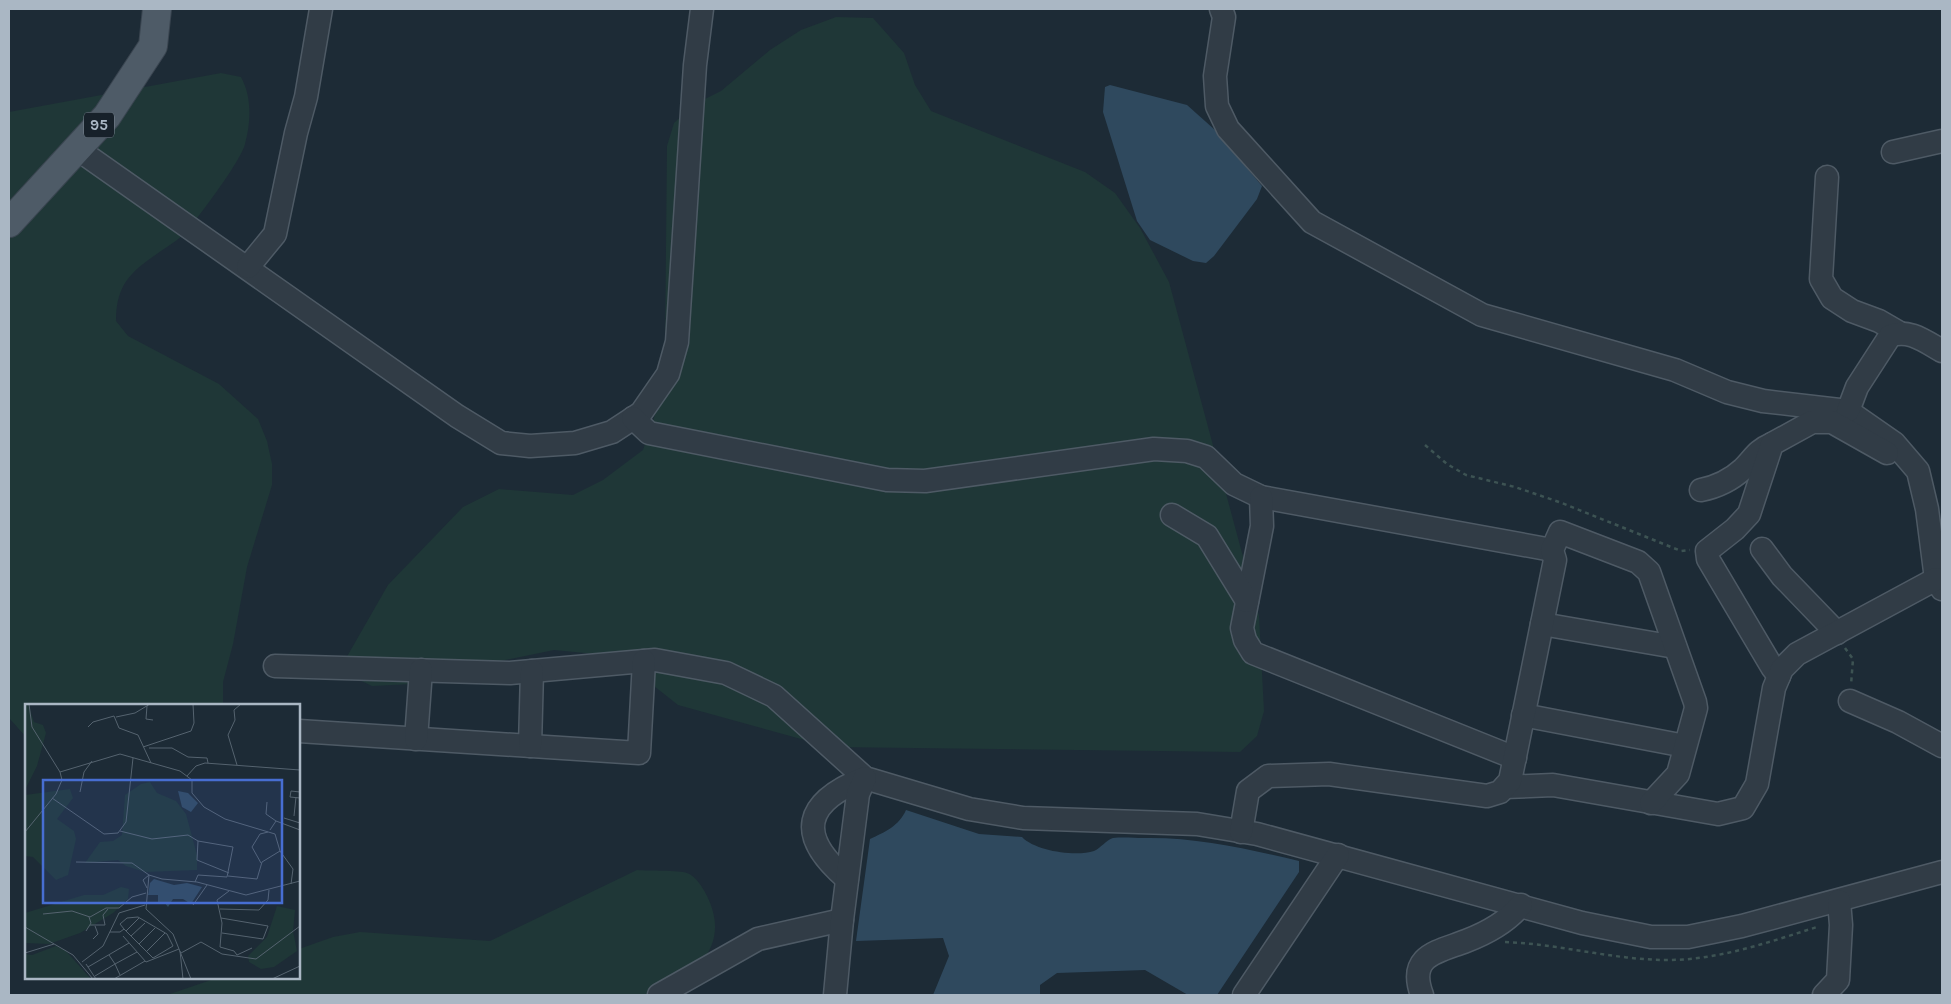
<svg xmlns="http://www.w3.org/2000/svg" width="1951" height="1004" viewBox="0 0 1951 1004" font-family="Karla,sans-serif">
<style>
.green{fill:#1f3737}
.water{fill:#2f495e}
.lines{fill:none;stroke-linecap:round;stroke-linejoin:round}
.minor-casing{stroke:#4e5a65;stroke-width:25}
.major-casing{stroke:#3a4550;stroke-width:30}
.path{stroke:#3d5353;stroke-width:2.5;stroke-dasharray:4 4;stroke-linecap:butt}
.minor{stroke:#313c46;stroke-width:22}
.major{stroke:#4e5b67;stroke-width:28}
.labels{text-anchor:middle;stroke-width:4;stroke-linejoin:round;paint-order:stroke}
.shield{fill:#17212a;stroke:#7e8a96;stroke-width:1}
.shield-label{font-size:15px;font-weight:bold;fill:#aab7c4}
.inset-road{fill:none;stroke:#55636f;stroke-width:1}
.view{fill:#476ed2;fill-opacity:0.15;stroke:#476ed2;stroke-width:2.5}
.inset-edge{fill:none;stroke:#aab7c4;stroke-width:2.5}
</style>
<rect width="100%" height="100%" fill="#1d2b36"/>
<g class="green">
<path d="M 836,17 L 873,18 L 904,53 L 915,85 L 931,111 L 1085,172 L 1115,193 L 1140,228 L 1169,282 L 1259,616 L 1264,711 L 1257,736 L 1240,752 L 830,747 L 678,705 L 616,656 L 554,650 L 491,663 L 433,683 L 372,686 L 347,674 L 345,660 L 388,585 L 463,507 L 499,489 L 573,495 L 603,480 L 643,450 L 660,400 L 665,349 L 667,146 L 674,123 L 693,105 L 721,91 L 770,50 L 801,30 Z"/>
<path d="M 221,73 L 241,77 C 252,97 251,122 245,144 C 241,161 198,218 185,233 C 180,238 173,243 167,247 C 135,269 116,280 116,321 L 128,336 L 219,384 L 258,419 L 267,441 L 272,464 L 272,485 L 247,567 L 233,644 L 223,682 L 223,705 L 26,705 L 26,737 L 9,718 L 9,112 Z"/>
<path d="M 637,870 C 648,871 679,870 687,873 C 696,876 703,888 707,896 C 729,941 702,964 672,995 L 167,995 L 217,978 L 299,978 L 299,949 L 333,937 L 360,932 L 490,941 Z"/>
</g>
<g class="water">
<path d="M 1110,85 L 1187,105 L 1215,130 L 1262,186 L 1257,199 L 1214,256 L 1206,263 L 1193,261 L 1150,240 L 1137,221 L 1103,112 L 1105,87 Z"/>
<path d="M 906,810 L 979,834 L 1022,837 C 1035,851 1076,857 1094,851 C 1101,848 1106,840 1113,838 C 1123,837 1134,838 1144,838 C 1197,837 1248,849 1299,861 L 1299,872 L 1217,995 L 1188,995 L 1145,970 L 1057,973 L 1040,985 L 1040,995 L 933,995 L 949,956 L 943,938 L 856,941 L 870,839 C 885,832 899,826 906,810 Z"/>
</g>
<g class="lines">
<defs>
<g id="minor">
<path d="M 1221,9 L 1224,17 L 1215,76 L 1217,106 L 1228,129 L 1312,222 L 1482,315 L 1675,370 L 1727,392 L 1763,401 L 1848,411 L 1894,443 L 1918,471 L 1927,509 L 1936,579 L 1942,589"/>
<path d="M 76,148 L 457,416 L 501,443 L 530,446 L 575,443 L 612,432 L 641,413 L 668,374 L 677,342 L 695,65 L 702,9"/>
<path d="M 1893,152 L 1942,141"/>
<path d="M 1827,177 L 1821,279 L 1832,298 L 1852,311 L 1879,321 L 1898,332"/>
<path d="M 248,267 L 275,234 L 296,133 L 306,97 L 321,9"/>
<path d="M 1848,411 L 1857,387 L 1890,336 C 1908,328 1926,342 1942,351"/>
<path d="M 633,418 L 649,433 L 887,480 L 925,481 L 1154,449 L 1187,451 L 1206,457 L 1234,484 L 1261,497 L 1552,550"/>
<path d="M 1701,490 C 1716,487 1731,480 1743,469 C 1755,457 1756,451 1772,444"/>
<path d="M 1261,497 L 1262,526 L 1242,628 L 1245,640 L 1253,653 L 1515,758"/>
<path d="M 1172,515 L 1207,536 L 1247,601"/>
<path d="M 1762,549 L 1782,576 L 1837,633"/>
<path d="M 1542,624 L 1675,647"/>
<path d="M 275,666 L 510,673 L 655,660 L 726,673 L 774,696 L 865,778 L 969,809 L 1023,818 L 1197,824 L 1257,834 L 1582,923 L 1651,937 L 1688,937 L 1742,926 L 1942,872"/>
<path d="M 1779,676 L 1772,667 L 1708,559 L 1707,551 L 1735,529 L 1749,514 L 1772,444 L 1812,422 L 1832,422 L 1887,453"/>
<path d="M 1850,701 L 1898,722 L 1942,746"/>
<path d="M 1523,715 L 1685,746"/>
<path d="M 299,731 L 639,753 L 644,661"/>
<path d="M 416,739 L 421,670"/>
<path d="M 530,746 L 532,671"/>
<path d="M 1505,787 L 1553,785 L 1718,814 L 1743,808 L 1757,784 L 1774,688 L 1782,669 L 1797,654 L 1936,579"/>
<path d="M 1241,832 L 1248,791 L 1268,776 L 1329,774 L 1487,796 L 1500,792 L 1510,781 L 1555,560 L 1552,550 L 1560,532 L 1638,562 L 1649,572 L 1695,702 L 1696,708 L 1678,774 L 1651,803"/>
<path d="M 847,879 C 795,835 804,802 865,778"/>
<path d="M 659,995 L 758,939 L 842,920"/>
<path d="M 835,995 L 842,920 L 858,794 L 865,778"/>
<path d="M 1244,995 L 1338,855"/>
<path d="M 1422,995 C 1407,955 1438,952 1466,941 C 1487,933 1507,922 1521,905"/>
<path d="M 1824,995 L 1838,980 L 1841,925 L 1839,901"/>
</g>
<path id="major" d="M 9,223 L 107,116 L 153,46 L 157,9"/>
</defs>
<use href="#minor" class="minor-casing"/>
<use href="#major" class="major-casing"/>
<g class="path">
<path d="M 1425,445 L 1447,464 L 1466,475 L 1515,487 L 1562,503 L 1681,551 L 1690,550"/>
<path d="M 1845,648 L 1853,659 L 1851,685"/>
<path d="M 1505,942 C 1560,944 1613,960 1668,960 C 1719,960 1769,942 1817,927"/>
</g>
<use href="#minor" class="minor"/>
<use href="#major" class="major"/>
</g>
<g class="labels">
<rect class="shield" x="84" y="112.5" width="30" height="25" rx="4"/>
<g class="shield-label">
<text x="99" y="130">95</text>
</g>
</g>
<g transform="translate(25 704)">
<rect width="275" height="275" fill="#1d2b36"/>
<path d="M 3,0 L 9,18 L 18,21 L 21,29 L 12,62 L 0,86 L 0,1 ZM 125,78 L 132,89 L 151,97 L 161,110 L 172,151 L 172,166 L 120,168 L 101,162 L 93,156 L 60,159 L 75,138 L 88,137 L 97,131 L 100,91 L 116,80 ZM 45,85 L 48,94 L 32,115 L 49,127 L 51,135 L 43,171 L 31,176 L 8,153 L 0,152 L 0,91 ZM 96,183 L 104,185 L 103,195 L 88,209 L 55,229 L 24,240 L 0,239 L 0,209 L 59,191 L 78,191 ZM 252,202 L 270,206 L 268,227 L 272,247 L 249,263 L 236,265 L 224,258 L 223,252 L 242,233 ZM 31,242 L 41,247 L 66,275 L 0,275 L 0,250 L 7,251 Z" fill="#1f3737"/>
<path d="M 153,87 L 163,89 L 173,99 L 166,108 L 157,103 ZM 129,175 L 149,181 L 162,179 L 177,183 L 166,200 L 158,195 L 148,195 L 143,203 L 139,198 L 133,200 L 133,191 L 123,191 L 125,179 Z" fill="#2f495e"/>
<path class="inset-road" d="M 122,2 L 121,15 L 128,16M 91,13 L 110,9 L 125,0M 63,23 L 68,18 L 89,12 L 94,24 L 113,31 L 126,59M 118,43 L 166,27 L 169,19 L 168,0M 124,44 L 147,44 L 163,53 L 182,54 L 183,59M 212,61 L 203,31 L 210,16 L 209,6 L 216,0M 35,68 L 95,50 L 155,67 L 167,76 L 167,89 L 179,103 L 200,115 L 250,130 L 255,147 L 268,165 L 266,180M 162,72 L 171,62 L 180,59 L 275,66M 55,88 L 59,68 L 67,57M 275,88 L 266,87 L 265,93 L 275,94M 27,94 L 79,130 L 93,129 L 101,118 L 108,54M 242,98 L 241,110 L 251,117M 269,112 L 271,93M 259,114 L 275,119M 245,126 L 251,117 L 275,126M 95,127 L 127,135 L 163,131 L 173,137 L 208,143 L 202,173 L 173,171 L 170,178M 0,128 L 31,90 L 37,76 L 35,68 L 7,23 L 4,0M 173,137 L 172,156 L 204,169M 51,158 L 107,159 L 124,171 L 137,175 L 172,178 L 221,191 L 275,177M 236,159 L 227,143 L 235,130 L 243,128M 124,171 L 121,205 L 148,230 L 166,275M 203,172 L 232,175 L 237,158 L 255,147M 122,184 L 118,176 L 124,171M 204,187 L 192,196 L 197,219 L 195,243 L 209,247 L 212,251M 168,201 L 182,181M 195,205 L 234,206 L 243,196 L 244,186M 18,210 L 47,207 L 65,213 L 81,204 L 94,204 L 107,193 L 121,189M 196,214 L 243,222 L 238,235 L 197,229M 65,221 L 80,221 L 78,211 L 83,205M 0,223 L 48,251 L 68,275M 61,227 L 66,219 L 64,213M 101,227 L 114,214M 85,228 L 95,228 L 99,225 L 95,220 L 102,214 L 113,213 L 142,230 L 148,242 L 128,254 L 99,225M 98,232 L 121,258 L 154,245M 106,232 L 120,219M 68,235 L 73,230 L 70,222M 114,240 L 130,224M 155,247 L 158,275M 121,248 L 140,229M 0,249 L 29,240M 156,249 L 176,238 L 197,250 L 231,255 L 275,222M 212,251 L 227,244M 57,258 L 78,242 L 94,209 L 120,201M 61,260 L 71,275M 63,263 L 104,239M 95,271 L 90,260 L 112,248M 70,272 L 90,260 L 84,251M 89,275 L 120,257M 247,275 L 275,262"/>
<path class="view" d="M 18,76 L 257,76 L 257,199 L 18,199 Z"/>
<rect width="275" height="275" class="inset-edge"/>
</g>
<rect width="1951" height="1004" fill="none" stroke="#aab7c4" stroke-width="20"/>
</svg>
